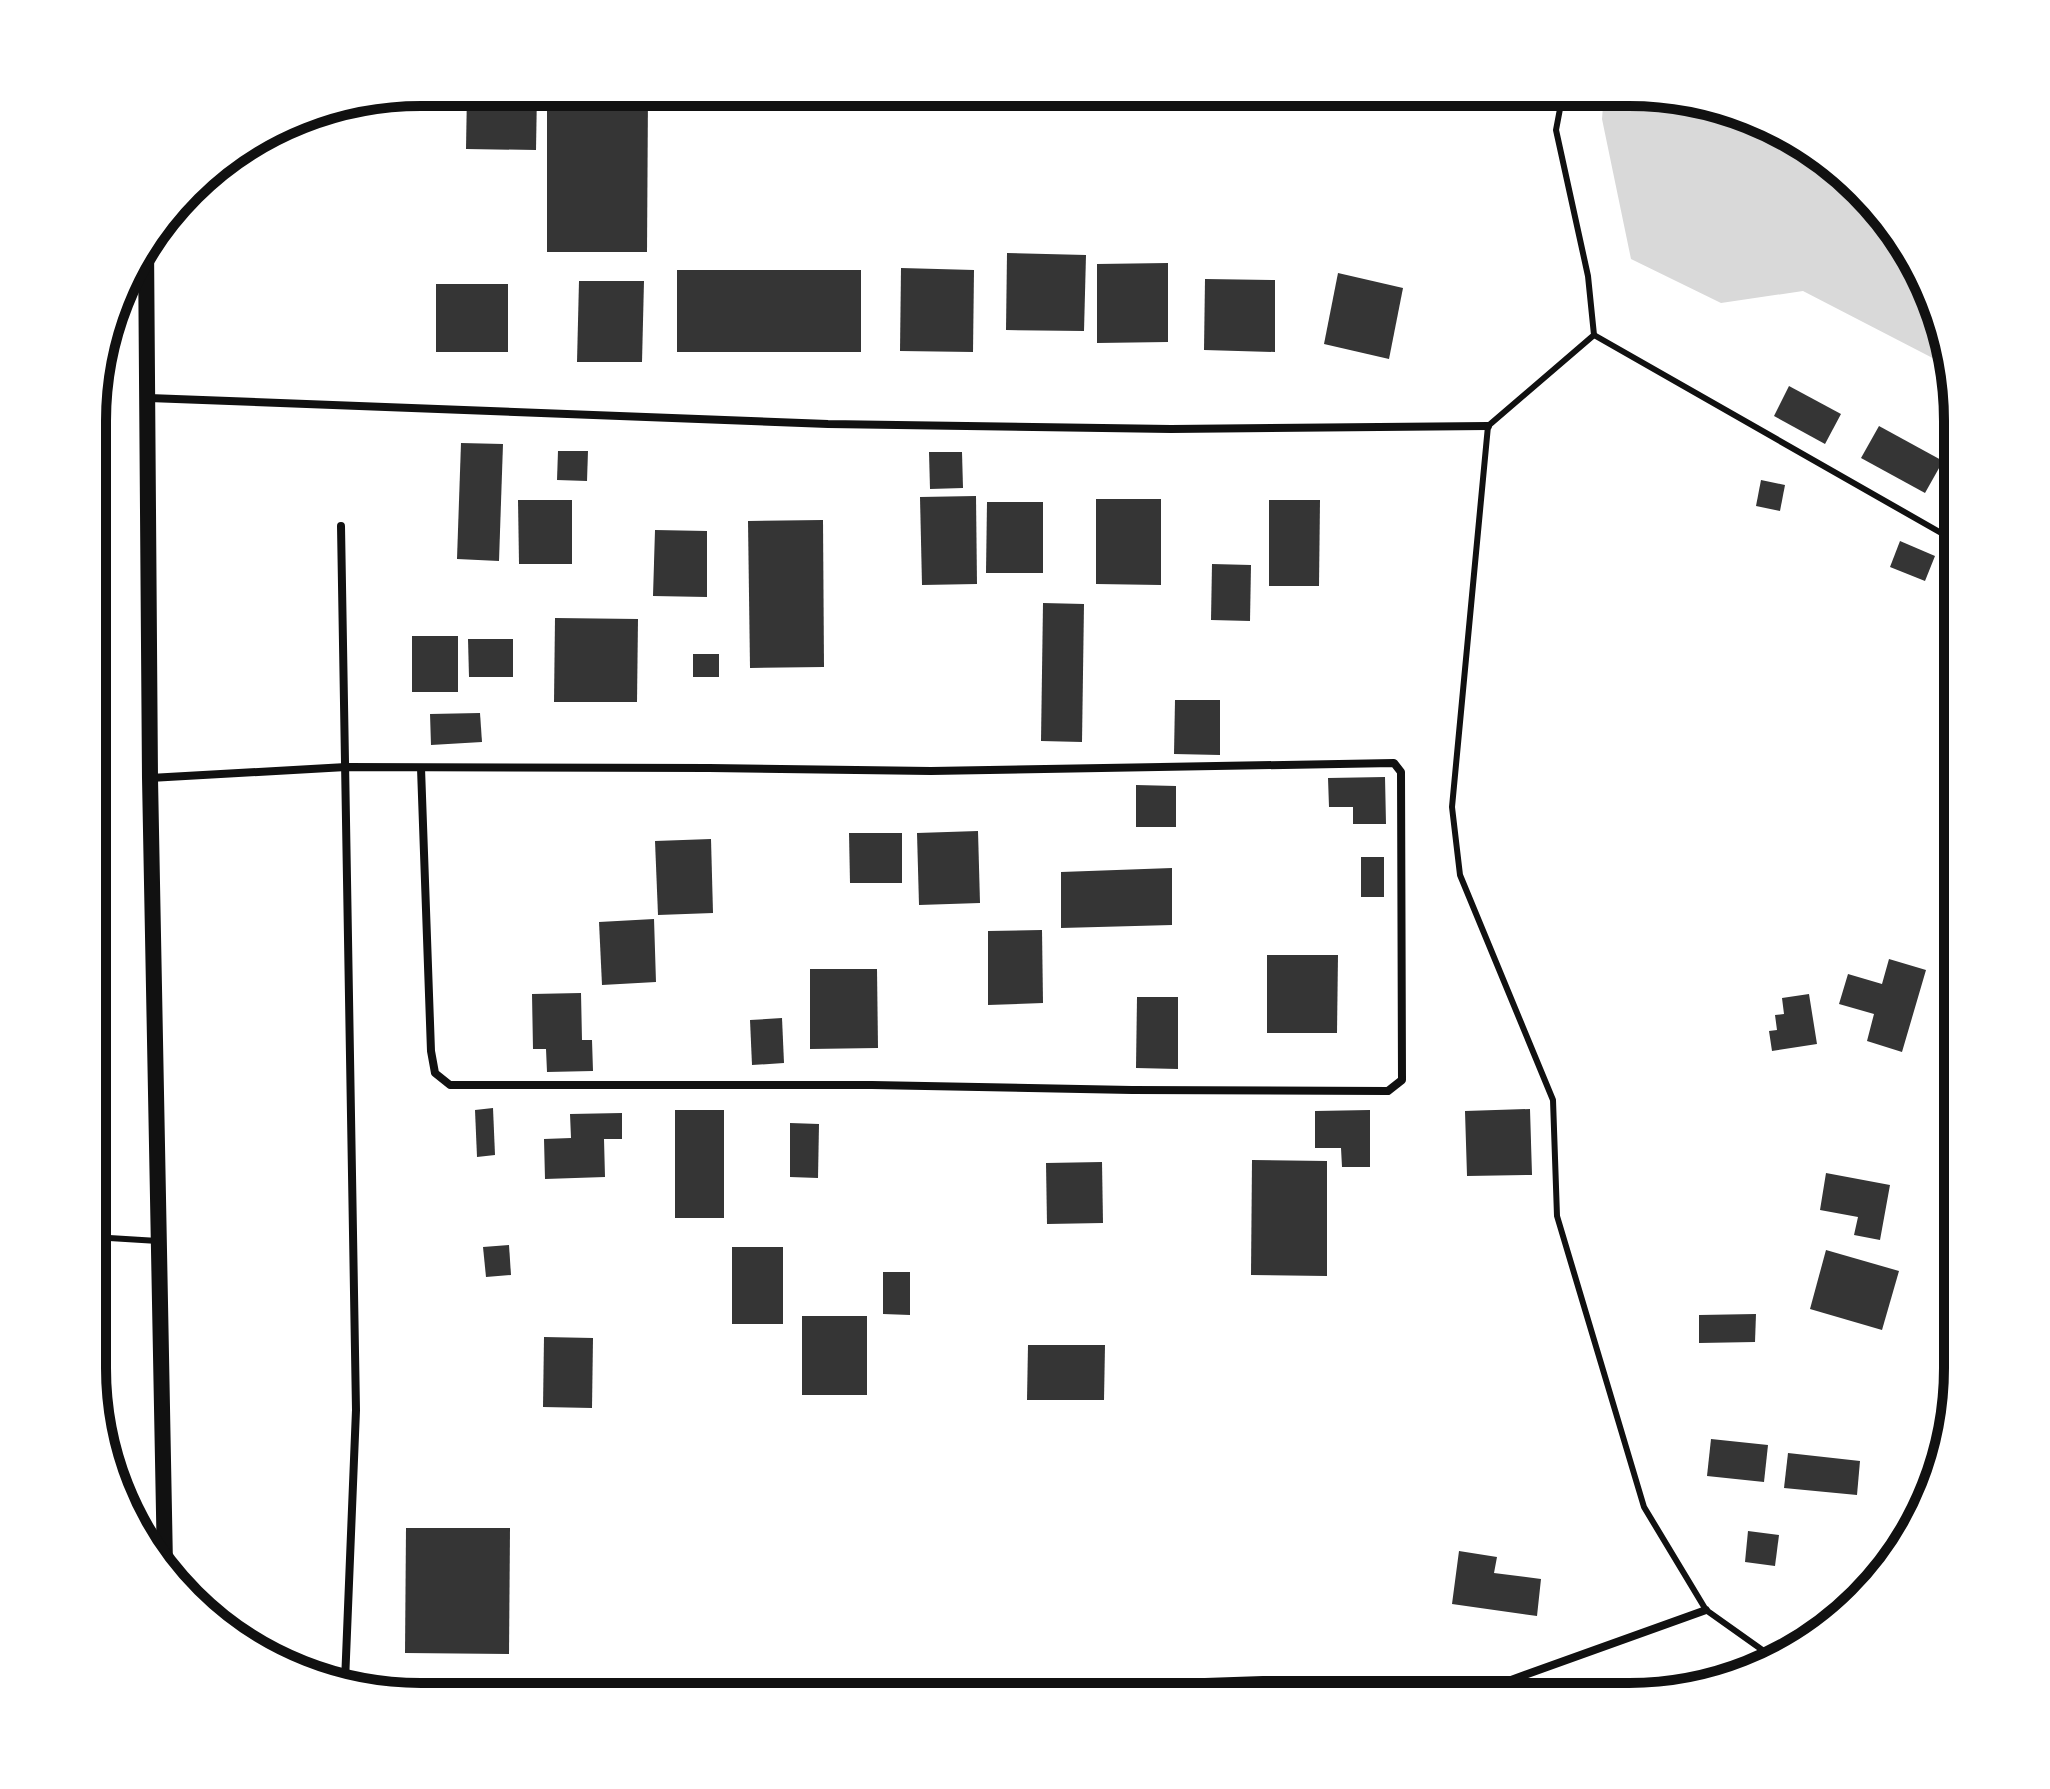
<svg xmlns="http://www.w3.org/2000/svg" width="2050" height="1789" viewBox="0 0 2050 1789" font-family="'Alegreya Sans',sans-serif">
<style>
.water{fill:#d9d9d9}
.building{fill:#353535}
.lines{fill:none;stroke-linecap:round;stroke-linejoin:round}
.path{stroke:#111;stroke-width:5}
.service{stroke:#111;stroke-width:6}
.minor{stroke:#111;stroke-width:8}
.secondary{stroke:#111;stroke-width:16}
.rim{fill:none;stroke:#111;stroke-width:10}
</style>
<rect width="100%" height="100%" fill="#fff"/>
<path class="water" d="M 1604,93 L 1651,93 L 1774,126 L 1862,189 L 1933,295 L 1950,367 L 1803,291 L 1721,303 L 1631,259 L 1602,119 Z"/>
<g class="building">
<path d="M 467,92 L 537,92 L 536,150 L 466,149 Z"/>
<path d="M 547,92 L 648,92 L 647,252 L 547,252 Z"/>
<path d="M 1007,253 L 1086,255 L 1084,331 L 1006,330 Z"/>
<path d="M 1168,263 L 1168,342 L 1097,343 L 1097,264 Z"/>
<path d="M 901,268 L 974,270 L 973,352 L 900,351 Z"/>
<rect x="677" y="270" width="184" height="82"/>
<path d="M 1338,273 L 1403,288 L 1389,359 L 1324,344 Z"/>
<path d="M 1205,279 L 1275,280 L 1275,352 L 1204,350 Z"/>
<path d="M 579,281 L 644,281 L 642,362 L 577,362 Z"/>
<rect x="436" y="284" width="72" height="68"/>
<path d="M 1789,386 L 1841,414 L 1825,444 L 1774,416 Z"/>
<path d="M 1879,426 L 1943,461 L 1925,493 L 1861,458 Z"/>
<path d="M 461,443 L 503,444 L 499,561 L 457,559 Z"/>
<path d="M 558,451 L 588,451 L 587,481 L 557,480 Z"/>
<path d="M 929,452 L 962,452 L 963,488 L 930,489 Z"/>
<path d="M 1761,480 L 1785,485 L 1780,511 L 1756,506 Z"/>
<path d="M 976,496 L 977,584 L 922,585 L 920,497 Z"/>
<path d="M 1096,499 L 1161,499 L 1161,585 L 1096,584 Z"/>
<path d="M 518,500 L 572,500 L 572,564 L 519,564 Z"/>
<path d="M 1269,500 L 1320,500 L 1319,586 L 1269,586 Z"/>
<path d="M 987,502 L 1043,502 L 1043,573 L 986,573 Z"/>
<path d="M 823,520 L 824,667 L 750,668 L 748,521 Z"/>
<path d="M 655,530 L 707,531 L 707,597 L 653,596 Z"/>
<path d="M 1900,541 L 1935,556 L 1925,581 L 1890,567 Z"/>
<path d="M 1212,564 L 1251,565 L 1250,621 L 1211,620 Z"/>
<path d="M 1043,603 L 1084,604 L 1082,742 L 1041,741 Z"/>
<path d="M 555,618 L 638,619 L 637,702 L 554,702 Z"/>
<rect x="412" y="636" width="46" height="56"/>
<path d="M 468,639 L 513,639 L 513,677 L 469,677 Z"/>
<rect x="693" y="654" width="26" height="23"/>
<path d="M 1175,700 L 1220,700 L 1220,755 L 1174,754 Z"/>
<path d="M 480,713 L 482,742 L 431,745 L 430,714 Z"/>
<path d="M 1385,777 L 1386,824 L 1353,824 L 1353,807 L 1329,807 L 1328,778 Z"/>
<path d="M 1136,785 L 1176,786 L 1176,827 L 1136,827 Z"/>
<path d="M 978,831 L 980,903 L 919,905 L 917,833 Z"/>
<path d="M 849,833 L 902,833 L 902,883 L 850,883 Z"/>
<path d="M 711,839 L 713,913 L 658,915 L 655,841 Z"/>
<rect x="1361" y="857" width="23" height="40"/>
<path d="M 1172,868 L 1172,925 L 1061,928 L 1061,872 Z"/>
<path d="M 654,919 L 656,982 L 602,985 L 599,922 Z"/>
<path d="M 1042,930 L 1043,1003 L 988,1005 L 988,931 Z"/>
<path d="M 1267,955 L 1338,955 L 1337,1033 L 1267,1033 Z"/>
<path d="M 1889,959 L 1926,970 L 1902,1052 L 1867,1041 L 1874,1014 L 1839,1004 L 1848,974 L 1882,984 Z"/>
<path d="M 810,969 L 877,969 L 878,1048 L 810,1049 Z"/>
<path d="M 581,993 L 582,1040 L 592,1040 L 593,1071 L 547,1072 L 546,1049 L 533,1049 L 532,994 Z"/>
<path d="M 1809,994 L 1817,1044 L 1772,1051 L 1769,1031 L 1777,1030 L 1775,1015 L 1784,1014 L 1782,998 Z"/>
<path d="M 1137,997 L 1178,997 L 1178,1069 L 1136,1068 Z"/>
<path d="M 782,1018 L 784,1063 L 752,1065 L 750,1020 Z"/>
<path d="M 493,1108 L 495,1155 L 477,1157 L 475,1110 Z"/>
<path d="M 1530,1109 L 1532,1175 L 1467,1176 L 1465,1111 Z"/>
<rect x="675" y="1110" width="49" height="108"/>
<path d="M 1370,1110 L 1370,1167 L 1342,1167 L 1341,1148 L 1315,1148 L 1315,1111 Z"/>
<path d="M 622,1113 L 622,1139 L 604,1139 L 605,1177 L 545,1179 L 544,1139 L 571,1138 L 570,1114 Z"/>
<path d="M 790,1123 L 819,1124 L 818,1178 L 790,1177 Z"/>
<path d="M 1252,1160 L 1327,1161 L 1327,1276 L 1251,1275 Z"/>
<path d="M 1102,1162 L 1103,1223 L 1047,1224 L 1046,1163 Z"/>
<path d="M 1826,1173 L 1890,1185 L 1880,1240 L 1854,1235 L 1858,1217 L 1820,1210 Z"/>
<path d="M 509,1245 L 511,1275 L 486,1277 L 483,1247 Z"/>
<rect x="732" y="1247" width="51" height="77"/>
<path d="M 1826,1250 L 1899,1271 L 1882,1330 L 1810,1309 Z"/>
<path d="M 883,1272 L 910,1272 L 910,1315 L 883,1314 Z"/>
<path d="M 1756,1314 L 1755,1342 L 1699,1343 L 1699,1315 Z"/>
<rect x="802" y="1316" width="65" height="79"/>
<path d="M 544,1337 L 593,1338 L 592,1408 L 543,1407 Z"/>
<path d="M 1028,1345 L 1105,1345 L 1104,1400 L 1027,1400 Z"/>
<path d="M 1711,1439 L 1768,1445 L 1764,1482 L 1707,1476 Z"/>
<path d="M 1788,1453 L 1860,1461 L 1857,1495 L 1784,1488 Z"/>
<path d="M 406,1528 L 510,1528 L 509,1654 L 405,1653 Z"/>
<path d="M 1748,1531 L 1779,1535 L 1775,1566 L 1745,1562 Z"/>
<path d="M 1459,1551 L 1497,1557 L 1494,1573 L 1541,1579 L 1537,1616 L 1452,1604 Z"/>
</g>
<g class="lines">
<path class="path" d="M 219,1609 L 219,1621"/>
<g class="service">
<path d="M 1563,93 L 1556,130 L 1588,276 L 1594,335 L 1488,426 L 1452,807 L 1460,875 L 1553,1100 L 1557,1216 L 1644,1507 L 1706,1610 L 1775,1659"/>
<path d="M 1594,335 L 1957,542"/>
<path d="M 93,1237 L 158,1241"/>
<path d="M 1263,1680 L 1264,1696"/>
</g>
<g class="minor">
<path d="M 149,398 L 828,424 L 1171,429 L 1488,426"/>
<path d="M 341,526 L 356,1410 L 345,1682"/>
<path d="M 150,778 L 346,767 L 709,768 L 931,771 L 1394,763 L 1401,772 L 1402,1080 L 1388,1091 L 1132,1090 L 872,1085 L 450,1085 L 435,1073 L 431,1051 L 421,768"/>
<path d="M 771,1697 L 1263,1680 L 1511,1680 L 1706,1610"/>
</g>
<path class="secondary" d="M 146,244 L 150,778 L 165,1565"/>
</g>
<path d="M0 0H2050V1789H0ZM421 106H1629A315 315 0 0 1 1944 421V1368A315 315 0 0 1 1629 1683H421A315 315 0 0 1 106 1368V421A315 315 0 0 1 421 106Z" fill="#fff" fill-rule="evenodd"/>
<path class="rim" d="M421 106H1629A315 315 0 0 1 1944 421V1368A315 315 0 0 1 1629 1683H421A315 315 0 0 1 106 1368V421A315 315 0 0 1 421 106Z"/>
</svg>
